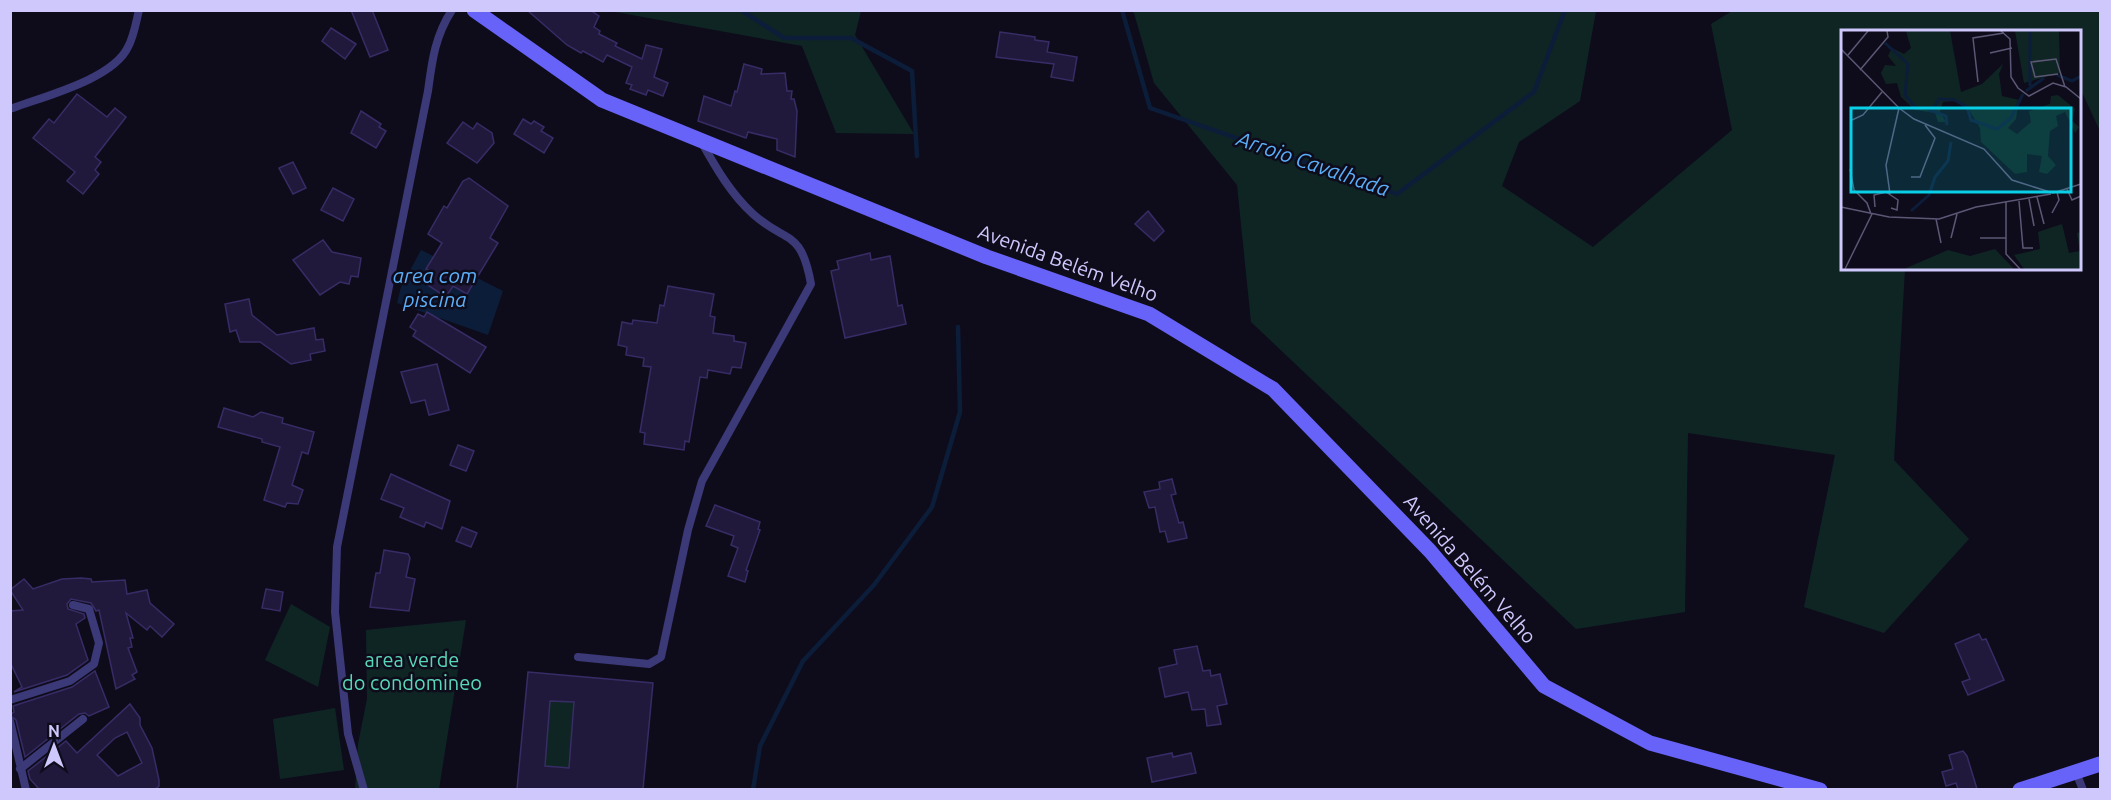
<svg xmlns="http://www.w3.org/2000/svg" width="2111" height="800" viewBox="0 0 2111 800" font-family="Ubuntu,sans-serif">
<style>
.green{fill:#0f2524}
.water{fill:#0c1d3a}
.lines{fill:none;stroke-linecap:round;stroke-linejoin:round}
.stream{stroke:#0c1d3a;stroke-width:4.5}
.building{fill:#20193b;stroke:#382c66;stroke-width:1.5;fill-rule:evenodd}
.service{stroke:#3b3978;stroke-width:8}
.secondary{stroke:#6863f8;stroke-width:15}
.labels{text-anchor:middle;stroke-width:5;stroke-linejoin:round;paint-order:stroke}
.street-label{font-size:20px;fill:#cec8fd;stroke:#0e0c1b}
.park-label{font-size:20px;fill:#59d8b9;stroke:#0e0c1b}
.water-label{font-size:21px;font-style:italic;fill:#5baef8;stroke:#0e0c1b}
.inset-river{fill:none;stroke:#0c1d3a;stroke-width:3}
.inset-road{fill:none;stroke:#5b5775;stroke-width:1.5}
.view{fill:#0ad0e7;fill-opacity:0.15;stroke:#0ad0e7;stroke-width:3}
.inset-edge{fill:none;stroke:#cec8fd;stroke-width:3}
</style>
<rect width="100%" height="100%" fill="#0e0c1b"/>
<g class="green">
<path d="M 610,11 L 861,11 L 855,35 L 914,134 L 836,133 L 802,46 Z"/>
<path d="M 1131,11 L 1596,11 L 1580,101 L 1519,142 L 1502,186 L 1593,247 L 1732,130 L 1711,24 L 1732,11 L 2100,11 L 2100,131 L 2080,88 L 2080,32 L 1842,32 L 1842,268 L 1905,269 L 1894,460 L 1969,539 L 1884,633 L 1804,607 L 1835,455 L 1688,433 L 1685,612 L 1576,629 L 1251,322 L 1237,185 L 1154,83 L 1134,13 Z"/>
<path d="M 291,604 L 330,627 L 318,687 L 265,660 Z"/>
<path d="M 466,620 L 439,789 L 355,790 L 358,744 L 367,699 L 366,630 Z"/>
<path d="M 550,701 L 574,702 L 569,768 L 545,766 Z"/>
<path d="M 335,708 L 344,770 L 280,779 L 273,719 Z"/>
</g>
<path class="water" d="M 421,250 L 503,291 L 488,335 L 397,303 L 401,287 Z"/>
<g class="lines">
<g class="stream">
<path d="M 741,10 L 784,38 L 851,38 L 912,71 L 917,156"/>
<path d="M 1122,10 L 1150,108 L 1397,194 L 1534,92 L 1565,10"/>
<path d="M 753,790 L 760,746 L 803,661 L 874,585 L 932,507 L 960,412 L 958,327"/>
</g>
</g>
<g class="building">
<path d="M 351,10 L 372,10 L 388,50 L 370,57 Z"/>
<path d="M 527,10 L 590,10 L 599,16 L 594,27 L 600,31 L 599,34 L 617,43 L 615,46 L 642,59 L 646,45 L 662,49 L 654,77 L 668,83 L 663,96 L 648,90 L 646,95 L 630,89 L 632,85 L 626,83 L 632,67 L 607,55 L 603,62 L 583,51 L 581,53 L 567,45 Z"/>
<path d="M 331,28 L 356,44 L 345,59 L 322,41 Z"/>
<path d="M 1000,32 L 1035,37 L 1035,40 L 1049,42 L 1047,52 L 1077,57 L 1073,81 L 1051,77 L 1054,64 L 996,57 Z"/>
<path d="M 744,64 L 762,69 L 761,74 L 785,73 L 787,91 L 792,91 L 791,99 L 794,99 L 797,111 L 795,157 L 777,150 L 777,139 L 748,132 L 746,138 L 698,121 L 704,96 L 731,106 L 735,91 L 737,92 Z"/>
<path d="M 77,94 L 107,117 L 115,108 L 126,117 L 95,157 L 101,162 L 95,170 L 99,174 L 83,194 L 67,181 L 75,172 L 33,138 L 49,119 L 54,123 Z"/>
<path d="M 361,111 L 381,124 L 379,127 L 386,131 L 376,148 L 351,133 Z"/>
<path d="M 523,119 L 531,124 L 534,121 L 544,127 L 541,131 L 553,138 L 544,153 L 514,134 Z"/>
<path d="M 463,122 L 473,129 L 477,123 L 492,133 L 494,143 L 477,163 L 447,143 Z"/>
<path d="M 293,162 L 306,188 L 293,194 L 279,168 Z"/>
<path d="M 469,178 L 508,206 L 490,238 L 498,243 L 467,294 L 453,286 L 446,297 L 423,282 L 430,271 L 426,269 L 442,243 L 428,234 L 444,206 L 447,208 L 463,181 Z"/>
<path d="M 333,188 L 354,199 L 343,221 L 321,210 Z"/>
<path d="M 1148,211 L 1164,231 L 1154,241 L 1135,224 Z"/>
<path d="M 323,240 L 332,252 L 361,258 L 358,277 L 351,276 L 349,284 L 340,282 L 320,295 L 293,260 Z"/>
<path d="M 870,253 L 871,260 L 890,256 L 898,306 L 902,305 L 906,324 L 845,338 L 831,271 L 839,269 L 837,261 Z"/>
<path d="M 668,286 L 714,294 L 710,316 L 715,317 L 713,333 L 734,336 L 734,341 L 746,343 L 741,368 L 732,367 L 730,374 L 708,370 L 707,378 L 700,377 L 689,442 L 685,441 L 684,450 L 644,444 L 645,433 L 640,432 L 651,367 L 643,366 L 644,358 L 626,355 L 627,347 L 618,345 L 622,322 L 632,324 L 633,320 L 657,323 L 660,305 L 664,306 Z"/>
<path d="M 249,299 L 252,315 L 277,335 L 314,328 L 316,340 L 323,339 L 325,351 L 310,354 L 311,360 L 291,364 L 260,342 L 240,342 L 236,330 L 230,332 L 225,304 Z"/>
<path d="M 427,312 L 486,347 L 470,373 L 413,336 L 416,331 L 410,327 L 418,314 L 424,317 Z"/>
<path d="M 437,364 L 449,410 L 429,415 L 425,400 L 411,403 L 401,372 Z"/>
<path d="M 224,408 L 253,417 L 261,412 L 283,418 L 282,423 L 314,432 L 308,454 L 302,452 L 292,485 L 303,490 L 298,504 L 287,503 L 285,507 L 264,500 L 280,447 L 262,442 L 262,439 L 218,427 Z"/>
<path d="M 458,445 L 474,451 L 466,471 L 450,465 Z"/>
<path d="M 391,474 L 450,501 L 442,529 L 426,522 L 424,527 L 400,517 L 404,508 L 381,499 Z"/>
<path d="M 1172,479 L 1176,494 L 1171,495 L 1179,523 L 1183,522 L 1187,538 L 1168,542 L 1165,531 L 1160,532 L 1155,507 L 1149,508 L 1144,492 L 1160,489 L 1159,482 Z"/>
<path d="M 715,505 L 760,522 L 758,529 L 760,530 L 746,570 L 748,571 L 745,582 L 728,576 L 738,548 L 731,545 L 734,536 L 706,526 Z"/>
<path d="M 462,527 L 477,533 L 471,547 L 456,541 Z"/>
<path d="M 384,550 L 408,554 L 410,558 L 406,577 L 415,579 L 409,611 L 370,607 L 376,573 L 380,573 Z"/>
<path d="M 81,578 L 91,579 L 92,582 L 125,580 L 127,594 L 147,590 L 150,603 L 174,624 L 162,637 L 150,626 L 147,630 L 126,613 L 133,638 L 130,638 L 132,647 L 128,648 L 137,672 L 132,675 L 135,679 L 116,689 L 99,610 L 96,611 L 91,603 L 71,599 L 67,604 L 68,609 L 84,614 L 85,618 L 76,624 L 88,660 L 67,675 L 14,692 L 22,687 L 10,662 L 10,611 L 23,610 L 10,590 L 24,579 L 33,589 L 62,579 Z"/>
<path d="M 266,589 L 283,592 L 280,611 L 262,608 Z"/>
<path d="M 1979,634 L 1982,640 L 1986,639 L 2004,680 L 1968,695 L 1962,682 L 1970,679 L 1955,644 Z"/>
<path d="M 1197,646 L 1203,671 L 1210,670 L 1211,676 L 1220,674 L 1227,704 L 1217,706 L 1221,724 L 1207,726 L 1205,709 L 1192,710 L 1188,692 L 1165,697 L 1159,668 L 1177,664 L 1174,650 Z"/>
<path d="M 95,671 L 109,707 L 89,716 L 85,713 L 79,714 L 25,757 L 16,720 L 10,715 L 14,712 L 13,706 L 72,687 Z"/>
<path d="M 528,672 L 653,683 L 643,789 L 517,789 ZM 550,701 L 574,702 L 569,768 L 545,766 Z"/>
<path d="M 130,704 L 140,718 L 140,725 L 152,748 L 159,780 L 159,786 L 155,789 L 39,789 L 30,779 L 28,771 L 66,741 L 77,753 ZM 127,732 L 142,763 L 118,776 L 97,755 L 115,738 Z"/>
<path d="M 1963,751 L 1967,756 L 1977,789 L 1958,789 L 1956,783 L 1946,786 L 1942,772 L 1953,769 L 1949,755 Z"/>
<path d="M 1172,753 L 1173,757 L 1191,753 L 1196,773 L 1152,782 L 1147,758 Z"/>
</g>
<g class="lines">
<g class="service">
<path d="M 13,108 C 45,96 113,79 128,47 C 134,36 136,22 139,10"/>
<path d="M 578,657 L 649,664 L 661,657 L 688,530 L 702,481 L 811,284 C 801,228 786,244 753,214 C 731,194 716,168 702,143"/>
<path d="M 10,700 L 70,681 L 94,664 L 99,643 L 89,609 L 73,605"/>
<path d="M 10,721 L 26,790"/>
<path d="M 20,769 L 83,719"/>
<path d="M 2076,772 L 2083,790"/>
<path d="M 364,790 L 348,734 L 335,612 L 337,547 L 428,91 C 432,61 435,36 452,10"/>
</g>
<g class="secondary">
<path d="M 474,10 L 602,100 L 987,257 L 1149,314 L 1273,389 L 1430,551 L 1544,686 L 1650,743 L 1820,790"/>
<path d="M 2020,790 L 2100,764"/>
</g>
</g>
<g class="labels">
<g class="street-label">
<text transform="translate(1068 263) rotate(20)" y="7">Avenida Belém Velho</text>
<text transform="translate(1470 569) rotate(49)" y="7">Avenida Belém Velho</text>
</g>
<g class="park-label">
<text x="412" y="667">area verde<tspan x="412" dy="23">do condomineo</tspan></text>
</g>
<g class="water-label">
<text transform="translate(1313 164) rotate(19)" y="7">Arroio Cavalhada</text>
<text x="435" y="283">area com<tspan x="435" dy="24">piscina</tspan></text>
</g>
</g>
<g transform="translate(1841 30)">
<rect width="240" height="240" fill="#0e0c1b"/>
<path d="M 65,1 L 109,1 L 120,62 L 141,54 L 162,34 L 158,44 L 161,66 L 178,70 L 175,89 L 167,98 L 176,104 L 190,92 L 188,81 L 209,74 L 210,66 L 217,65 L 234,79 L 231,91 L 238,97 L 234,103 L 224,82 L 215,86 L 217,96 L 209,101 L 207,126 L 215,135 L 206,144 L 198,142 L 201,126 L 186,124 L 186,142 L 174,144 L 140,112 L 139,98 L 128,80 L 113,71 L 102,72 L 99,82 L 105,92 L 97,92 L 94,83 L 74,80 L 60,67 L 56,53 L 45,54 L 40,43 L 44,35 L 55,36 L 47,26 L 51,18 L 63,24 L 70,18 ZM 174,1 L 218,1 L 219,43 L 183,53 ZM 221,194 L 228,223 L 239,221 L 236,203 L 240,202 L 240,239 L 183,239 L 173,225 L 199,219 L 197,202 ZM 154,219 L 173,239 L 63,239 L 107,220 L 129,226 Z" fill="#0f2524"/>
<path class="inset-river" d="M 44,13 L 67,34 L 64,65 L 75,78 L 93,78 L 98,69 L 114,70 L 126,77 L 130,90 L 156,99 L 170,88 L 182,64M 216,45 L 231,51 L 240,46M 189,56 L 189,1M 185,61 L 203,48M 87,79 L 105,86 L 106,95M 70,181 L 88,165 L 94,147 L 107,131 L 110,112"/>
<path class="inset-road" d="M 160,1 L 169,9 L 170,47 L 177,58 L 188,66 L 212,53 L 225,57 L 240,69M 0,19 L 58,78 L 73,89 L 143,119 L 171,150 L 212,163 L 240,154M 149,23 L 171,18M 7,25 L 27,1M 19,40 L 47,7 L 46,1M 217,44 L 194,47 L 190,32 L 215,29 L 224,57M 137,52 L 132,8 L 163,3M 11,90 L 22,85 L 41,62M 9,139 L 13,160 L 26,173 L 30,184M 70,147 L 79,147 L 94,108 L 84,95M 226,159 L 231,170 L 240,166M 49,164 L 45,135 L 58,78M 196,167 L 203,194M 188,169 L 193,196M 178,171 L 182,218 L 192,218M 165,172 L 165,224 L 179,239M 0,177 L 48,187 L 98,189 L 135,177 L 210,164M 34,177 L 33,165 L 45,162 L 57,170 L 56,180 L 50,178M 211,183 L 218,170 L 216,162M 95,189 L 100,213M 110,208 L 116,184M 139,208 L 165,208M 4,239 L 31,184"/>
<path class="view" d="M 10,78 L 230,78 L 230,162 L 10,162 Z"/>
<rect width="240" height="240" class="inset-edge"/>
</g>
<rect width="2111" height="800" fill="none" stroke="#cec8fd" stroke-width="24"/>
<g transform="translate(54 746)" stroke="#0e0c1b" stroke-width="4.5" paint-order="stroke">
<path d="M0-4.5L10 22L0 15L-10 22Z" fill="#cec8fd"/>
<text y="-9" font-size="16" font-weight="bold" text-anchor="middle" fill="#cec8fd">N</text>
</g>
</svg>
